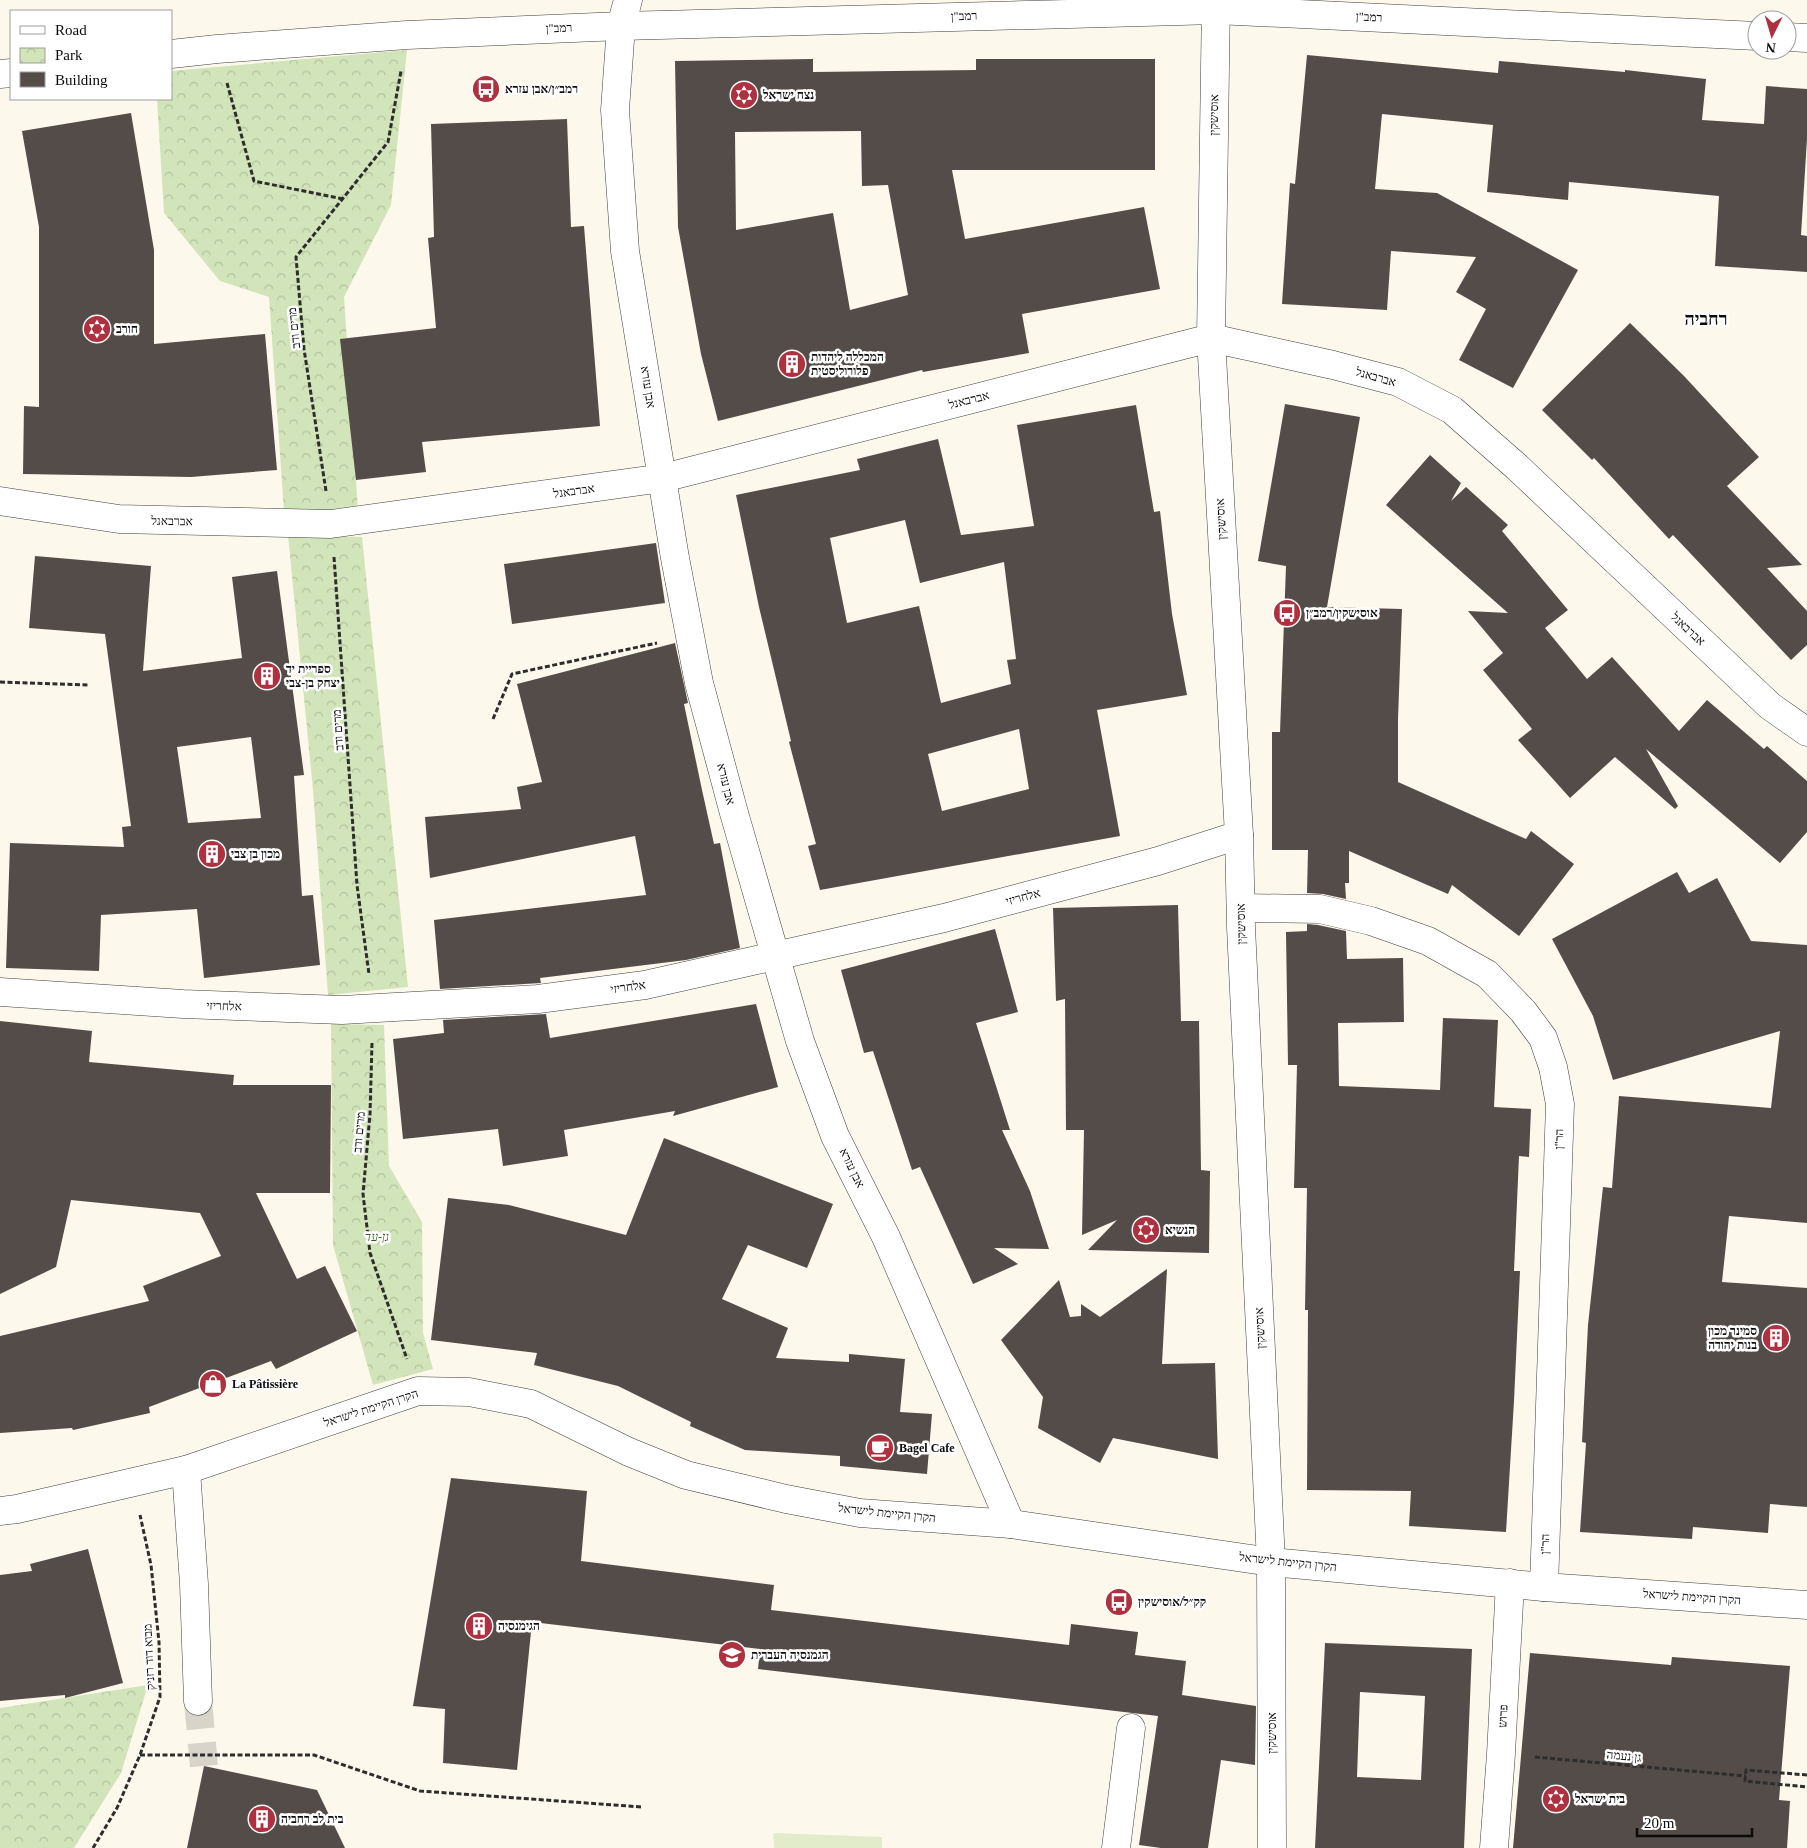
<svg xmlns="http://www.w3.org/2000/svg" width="1807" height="1848" viewBox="0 0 1807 1848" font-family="'Times New Roman',Heebo,serif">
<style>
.park{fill:url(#park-crowns)}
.pitch{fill:#e3ecca}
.building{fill:#534c49;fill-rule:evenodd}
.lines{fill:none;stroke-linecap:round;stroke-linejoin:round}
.minor-tunnel{stroke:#d9d4ca;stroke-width:28;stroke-dasharray:28 14;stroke-linecap:butt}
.minor-casing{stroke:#3e3e3e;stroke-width:29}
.path{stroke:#2d2d2d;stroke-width:3;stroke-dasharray:5 2.5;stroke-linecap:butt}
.minor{stroke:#fff;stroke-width:28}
.labels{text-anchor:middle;stroke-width:5;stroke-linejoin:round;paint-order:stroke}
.street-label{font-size:12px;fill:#0b0b0b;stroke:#fff}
.poi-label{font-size:12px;font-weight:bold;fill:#0b0b0b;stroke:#fff;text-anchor:start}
.park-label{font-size:12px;font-style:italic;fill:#335c22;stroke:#fff}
.district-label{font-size:18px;font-weight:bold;fill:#0b0b0b;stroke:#fff}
</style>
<defs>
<pattern id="park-crowns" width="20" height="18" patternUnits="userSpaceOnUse" patternTransform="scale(1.25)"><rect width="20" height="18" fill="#d2e4b9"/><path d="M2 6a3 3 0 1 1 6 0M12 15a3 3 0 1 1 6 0" fill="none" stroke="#b3c29e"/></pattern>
</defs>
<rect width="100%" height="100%" fill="#fdf8ec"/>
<g class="park">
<path d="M 407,50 L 391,205 L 344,297 L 358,511 L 284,511 L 269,297 L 220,281 L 164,213 L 157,99 L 171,99 L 171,71 Z"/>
<path d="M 288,535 L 362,537 L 408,987 L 328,995 L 313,790 Z"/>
<path d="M 331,1024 L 384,1025 L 389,1166 L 422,1222 L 423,1333 L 433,1369 L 373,1385 L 333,1245 Z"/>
<path d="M 148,1685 L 121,1773 L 74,1848 L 0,1848 L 0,1708 Z"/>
</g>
<path class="pitch" d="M 773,1833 L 882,1837 L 882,1848 L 774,1848 Z"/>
<g class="building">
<path d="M 1307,55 L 1498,73 L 1499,61 L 1625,72 L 1625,70 L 1706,79 L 1702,120 L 1764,124 L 1766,86 L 1807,89 L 1807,139 L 1801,235 L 1807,236 L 1807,272 L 1715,266 L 1719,196 L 1569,182 L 1568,200 L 1487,192 L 1493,125 L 1382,114 L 1375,189 L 1437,193 L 1578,270 L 1513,388 L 1459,360 L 1486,309 L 1456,292 L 1476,257 L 1391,251 L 1387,310 L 1282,304 L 1290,183 L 1295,184 Z"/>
<path d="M 813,59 L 813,72 L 976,70 L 976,59 L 1155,59 L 1155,170 L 952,170 L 965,239 L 1144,207 L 1160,289 L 1022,314 L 1029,353 L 923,372 L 922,370 L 718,421 L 701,354 L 678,227 L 675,61 ZM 861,131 L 862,186 L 888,185 L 908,295 L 850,310 L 833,213 L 736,230 L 735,132 Z"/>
<path d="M 131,113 L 154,250 L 154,344 L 265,334 L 277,470 L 191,477 L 23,474 L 24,406 L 39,407 L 39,227 L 22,131 Z"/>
<path d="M 567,119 L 571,227 L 584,226 L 600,426 L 422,442 L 426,472 L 356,480 L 340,339 L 436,328 L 428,238 L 434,237 L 431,124 Z"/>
<path d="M 1630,323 L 1684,376 L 1759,457 L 1727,486 L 1802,565 L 1767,568 L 1807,611 L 1807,645 L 1791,660 L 1673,535 L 1669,539 L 1594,458 L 1592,460 L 1542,410 Z"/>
<path d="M 1285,404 L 1360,417 L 1327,607 L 1402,609 L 1398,719 L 1398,782 L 1526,839 L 1531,831 L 1574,864 L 1519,936 L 1452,885 L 1448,894 L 1349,851 L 1349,883 L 1345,883 L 1346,899 L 1323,894 L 1307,893 L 1308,850 L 1272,850 L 1272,732 L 1280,732 L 1286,566 L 1258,561 Z"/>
<path d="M 1136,405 L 1154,512 L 1160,511 L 1172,614 L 1187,695 L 1097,710 L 1120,836 L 820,890 L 808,846 L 816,844 L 789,742 L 791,741 L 759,607 L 736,495 L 860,470 L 857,459 L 938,439 L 961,535 L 1034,526 L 1017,425 ZM 905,520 L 920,583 L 1004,562 L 1016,659 L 1007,660 L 1011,684 L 941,703 L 919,606 L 847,623 L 830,538 ZM 1019,729 L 1029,789 L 942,811 L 928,754 Z"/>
<path d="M 1430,455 L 1461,483 L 1451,501 L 1466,487 L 1508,525 L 1502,531 L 1568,610 L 1545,628 L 1587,679 L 1612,657 L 1679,731 L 1707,700 L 1764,749 L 1767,746 L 1807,781 L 1807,832 L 1780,863 L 1646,749 L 1678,806 L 1675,809 L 1615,757 L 1570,798 L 1518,740 L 1532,729 L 1483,670 L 1503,653 L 1468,611 L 1508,613 L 1386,505 Z"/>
<path d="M 656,543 L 665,603 L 512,624 L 504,564 Z"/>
<path d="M 35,556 L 151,566 L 143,671 L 242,658 L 232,577 L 277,571 L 304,775 L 294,776 L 302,896 L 313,895 L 320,965 L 204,978 L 197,909 L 101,915 L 99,971 L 6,968 L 10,843 L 124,847 L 122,827 L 131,826 L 105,634 L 29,628 ZM 251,737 L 261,818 L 188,823 L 177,747 Z"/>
<path d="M 675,643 L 688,703 L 684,704 L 702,790 L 714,844 L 720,843 L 740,948 L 686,960 L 540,978 L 541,983 L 440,989 L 434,920 L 646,895 L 635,836 L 430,878 L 425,817 L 521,809 L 517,787 L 542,782 L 517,684 Z"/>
<path d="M 1677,872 L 1689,893 L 1717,878 L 1751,941 L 1807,945 L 1807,1223 L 1729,1216 L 1722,1282 L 1807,1288 L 1807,1507 L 1770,1504 L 1768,1533 L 1693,1527 L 1692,1539 L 1580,1532 L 1586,1443 L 1582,1442 L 1588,1325 L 1603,1187 L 1612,1188 L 1619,1096 L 1771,1108 L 1780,1031 L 1613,1080 L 1593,1016 L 1552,939 Z"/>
<path d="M 1178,905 L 1181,1021 L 1199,1021 L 1201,1170 L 1210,1171 L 1209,1253 L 1088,1250 L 1117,1220 L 1082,1235 L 1084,1130 L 1066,1130 L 1065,999 L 1056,1001 L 1053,908 Z"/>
<path d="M 1307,924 L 1318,925 L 1346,931 L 1347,959 L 1403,958 L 1404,1022 L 1338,1023 L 1339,1086 L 1440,1090 L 1443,1018 L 1498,1020 L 1494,1107 L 1531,1109 L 1529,1157 L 1519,1156 L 1514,1271 L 1520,1271 L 1514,1401 L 1506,1532 L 1409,1526 L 1411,1491 L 1307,1490 L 1308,1310 L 1305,1310 L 1307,1188 L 1294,1188 L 1297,1065 L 1288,1065 L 1286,932 L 1307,931 Z"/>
<path d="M 995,929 L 1018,1012 L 976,1023 L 1010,1130 L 1002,1130 L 1030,1191 L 1049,1249 L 994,1248 L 1018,1264 L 973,1284 L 920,1167 L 912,1170 L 873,1051 L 864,1053 L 841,970 Z"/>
<path d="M 756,1004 L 778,1087 L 673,1116 L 675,1111 L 564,1130 L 568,1156 L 503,1166 L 498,1129 L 403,1139 L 393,1039 L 444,1033 L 443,1020 L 546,1014 L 550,1038 Z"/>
<path d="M 0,1021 L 92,1031 L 89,1062 L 234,1075 L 233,1085 L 331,1085 L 330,1193 L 256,1193 L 297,1279 L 325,1266 L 357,1331 L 276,1369 L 271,1361 L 149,1407 L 150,1413 L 73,1430 L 72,1428 L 0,1433 L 0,1336 L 149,1301 L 143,1286 L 221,1256 L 200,1213 L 71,1200 L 56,1267 L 0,1294 Z"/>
<path d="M 664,1138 L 833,1204 L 807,1268 L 748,1245 L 722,1299 L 788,1328 L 776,1358 L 849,1362 L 849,1354 L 905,1359 L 900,1412 L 932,1414 L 927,1474 L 840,1466 L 840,1456 L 745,1450 L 690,1426 L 691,1422 L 618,1386 L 534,1365 L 537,1353 L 431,1340 L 448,1198 L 509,1205 L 626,1235 Z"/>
<path d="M 1167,1269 L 1162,1364 L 1215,1363 L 1218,1459 L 1113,1438 L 1100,1463 L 1038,1428 L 1043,1397 L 1001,1340 L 1059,1280 L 1070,1317 L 1081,1316 L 1081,1304 L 1100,1317 Z"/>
<path d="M 451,1478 L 587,1491 L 581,1561 L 774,1585 L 771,1610 L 1069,1645 L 1071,1624 L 1138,1632 L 1135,1655 L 1186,1661 L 1182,1695 L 1256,1706 L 1255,1765 L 1221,1760 L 1208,1848 L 1161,1848 L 1139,1845 L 1158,1716 L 758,1669 L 760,1649 L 532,1622 L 517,1770 L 443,1763 L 445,1709 L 413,1706 Z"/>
<path d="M 88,1549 L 123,1683 L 65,1698 L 65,1695 L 0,1701 L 0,1575 L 32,1571 L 30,1564 Z"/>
<path d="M 1325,1643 L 1472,1649 L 1464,1848 L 1315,1848 ZM 1360,1692 L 1425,1696 L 1421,1780 L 1357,1777 Z"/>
<path d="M 1530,1653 L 1671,1665 L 1672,1657 L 1790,1666 L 1779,1800 L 1790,1801 L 1787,1848 L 1513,1848 Z"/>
<path d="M 204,1766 L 317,1790 L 345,1848 L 187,1848 Z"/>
</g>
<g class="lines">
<path class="minor-tunnel" d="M 198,1701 L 204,1766"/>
<defs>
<g id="minor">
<path d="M 628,0 L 621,26 L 615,110 L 625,251 L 675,558 L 699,683 L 734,813 L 800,1041 L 835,1136 L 886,1237 L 1011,1524"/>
<path d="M 1216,0 L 1211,338 L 1239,835 L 1241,927 L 1271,1562 L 1272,1848"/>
<path d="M 1787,37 L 1807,38"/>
<path d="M 171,54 L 217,49 L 407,35 L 621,26 L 1216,10 L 1757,36"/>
<path d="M 0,74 L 11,73"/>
<path d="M 0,501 L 119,519 L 331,524 L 381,517 L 663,478 L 1211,338 L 1333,365 L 1398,382 L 1452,410 L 1517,467 L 1770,706 L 1807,732"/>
<path d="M 1241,908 L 1320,909 L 1371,921 L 1428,941 L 1487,974 L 1523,1011 L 1543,1038 L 1553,1067 L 1560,1104 L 1544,1587"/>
<path d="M 0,992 L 183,1004 L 342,1010 L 538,999 L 645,985 L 944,918 L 1158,861 L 1239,835"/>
<path d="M 186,1470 L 194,1584 L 198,1701"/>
<path d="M 0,1511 L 17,1509 L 186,1470 L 418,1391 L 469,1392 L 531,1404 L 629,1452 L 686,1475 L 786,1499 L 860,1513 L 1011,1524 L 1271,1562 L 1544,1587 L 1807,1605"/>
<path d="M 1116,1848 L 1131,1728"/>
<path d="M 1494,1848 L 1501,1754 L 1510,1583"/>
</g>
</defs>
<use href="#minor" class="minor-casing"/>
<g class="path">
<path d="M 227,83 L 254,181 L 343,199"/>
<path d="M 326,491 L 304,349 L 296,257 L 388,142 L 401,71"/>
<path d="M 334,557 L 357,885 L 369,974"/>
<path d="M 0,682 L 89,685"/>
<path d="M 493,719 L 512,674 L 657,643"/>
<path d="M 372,1043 L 370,1114 L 363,1194 L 370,1253 L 407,1359"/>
<path d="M 140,1755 L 314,1755 L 420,1791 L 642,1807"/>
<path d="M 1535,1757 L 1746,1776"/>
<path d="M 1807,1775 L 1746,1770 L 1745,1781 L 1807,1787"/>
<path d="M 93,1848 L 117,1808 L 140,1755 L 160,1697 L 159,1642 L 151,1565 L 140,1515"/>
</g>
<use href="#minor" class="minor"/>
</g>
<defs>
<symbol id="bus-disc" viewBox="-11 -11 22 22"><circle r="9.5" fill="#ae3140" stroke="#fff"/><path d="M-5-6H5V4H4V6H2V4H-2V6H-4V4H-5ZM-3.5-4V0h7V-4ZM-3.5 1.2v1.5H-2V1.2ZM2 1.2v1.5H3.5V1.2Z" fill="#fff"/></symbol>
<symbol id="synagogue-disc" viewBox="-11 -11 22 22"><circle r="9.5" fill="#ae3140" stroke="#fff"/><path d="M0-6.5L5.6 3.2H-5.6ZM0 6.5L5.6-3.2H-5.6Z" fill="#fff"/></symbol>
<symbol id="building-disc" viewBox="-11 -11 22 22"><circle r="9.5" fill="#ae3140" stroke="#fff"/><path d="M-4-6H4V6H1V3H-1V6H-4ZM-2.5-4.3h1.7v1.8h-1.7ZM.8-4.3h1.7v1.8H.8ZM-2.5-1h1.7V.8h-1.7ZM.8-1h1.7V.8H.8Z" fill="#fff"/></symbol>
<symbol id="shop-disc" viewBox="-11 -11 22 22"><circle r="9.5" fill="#ae3140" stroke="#fff"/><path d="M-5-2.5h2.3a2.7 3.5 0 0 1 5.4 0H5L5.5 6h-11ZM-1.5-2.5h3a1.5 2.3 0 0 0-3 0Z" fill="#fff"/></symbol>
<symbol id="cafe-disc" viewBox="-11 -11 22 22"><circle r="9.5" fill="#ae3140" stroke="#fff"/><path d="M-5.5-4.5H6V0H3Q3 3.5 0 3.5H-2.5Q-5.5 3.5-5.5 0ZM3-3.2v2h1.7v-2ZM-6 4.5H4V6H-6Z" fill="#fff"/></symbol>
<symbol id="school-disc" viewBox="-11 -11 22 22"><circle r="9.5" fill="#ae3140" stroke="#fff"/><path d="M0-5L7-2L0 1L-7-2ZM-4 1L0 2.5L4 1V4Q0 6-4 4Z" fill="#fff"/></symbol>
</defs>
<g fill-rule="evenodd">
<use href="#bus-disc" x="470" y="73" width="32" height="32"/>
<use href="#synagogue-disc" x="728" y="79" width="32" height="32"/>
<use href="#synagogue-disc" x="81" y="313" width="32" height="32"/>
<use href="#building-disc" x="776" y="348" width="32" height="32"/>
<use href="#bus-disc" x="1271" y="597" width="32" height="32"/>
<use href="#building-disc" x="251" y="660" width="32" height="32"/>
<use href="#building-disc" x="196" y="838" width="32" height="32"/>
<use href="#synagogue-disc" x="1130" y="1214" width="32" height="32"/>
<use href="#building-disc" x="1760" y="1322" width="32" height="32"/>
<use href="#shop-disc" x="197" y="1368" width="32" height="32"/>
<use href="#cafe-disc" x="864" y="1432" width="32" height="32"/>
<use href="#bus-disc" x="1103" y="1586" width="32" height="32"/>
<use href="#building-disc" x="463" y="1610" width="32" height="32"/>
<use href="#school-disc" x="716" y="1639" width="32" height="32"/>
<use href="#synagogue-disc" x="1540" y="1783" width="32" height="32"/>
<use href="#building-disc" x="246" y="1803" width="32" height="32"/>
</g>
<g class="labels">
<g class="street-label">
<text transform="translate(964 16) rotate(-2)" y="4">רמב"ן</text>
<text transform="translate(1369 17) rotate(3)" y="4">רמב"ן</text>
<text transform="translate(559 28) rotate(-2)" y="4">רמב"ן</text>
<text transform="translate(1214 115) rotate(-89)" y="4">אוסישקין</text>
<text transform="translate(294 328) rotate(-96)" y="4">מרים ודב</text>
<text transform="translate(1376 377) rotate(16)" y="4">אברבאנל</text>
<text transform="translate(648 387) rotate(81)" y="4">אבן עזרא</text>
<text transform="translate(969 400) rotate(-14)" y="4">אברבאנל</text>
<text transform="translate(574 491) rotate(-8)" y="4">אברבאנל</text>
<text transform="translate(1221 519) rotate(-93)" y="4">אוסישקין</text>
<text transform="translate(172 521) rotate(1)" y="4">אברבאנל</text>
<text transform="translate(1688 629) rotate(43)" y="4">אברבאנל</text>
<text transform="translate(338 730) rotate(-94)" y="4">מרים ודב</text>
<text transform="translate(726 784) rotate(76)" y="4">אבן עזרא</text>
<text transform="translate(1023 897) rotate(-15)" y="4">אלחריזי</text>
<text transform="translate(1241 924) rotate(-91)" y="4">אוסישקין</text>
<text transform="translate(628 987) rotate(-8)" y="4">אלחריזי</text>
<text transform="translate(224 1006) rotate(2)" y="4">אלחריזי</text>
<text transform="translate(359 1132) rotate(-85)" y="4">מרים ודב</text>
<text transform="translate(1559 1139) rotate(-88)" y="4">הר"ן</text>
<text transform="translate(852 1168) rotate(64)" y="4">אבן עזרא</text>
<text transform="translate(1260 1328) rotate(-93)" y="4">אוסישקין</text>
<text transform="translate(371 1408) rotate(-18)" y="4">הקרן הקיימת לישראל</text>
<text transform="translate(887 1513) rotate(6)" y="4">הקרן הקיימת לישראל</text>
<text transform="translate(1545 1544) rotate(-88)" y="4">הר"ן</text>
<text transform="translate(1288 1562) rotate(6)" y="4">הקרן הקיימת לישראל</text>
<text transform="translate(1692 1597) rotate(4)" y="4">הקרן הקיימת לישראל</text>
<text transform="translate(149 1657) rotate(-93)" y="4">מבוא דוד רזניק</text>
<text transform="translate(1503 1716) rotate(-87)" y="4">פרוש</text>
<text transform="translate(1272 1733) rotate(-90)" y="4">אוסישקין</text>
<text transform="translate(1624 1756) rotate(5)" y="4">גן נעמה</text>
</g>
<g class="poi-label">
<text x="505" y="93">רמב״ן/אבן עזרא</text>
<text x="763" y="99">נצח ישראל</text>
<text x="116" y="333">חורב</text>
<text x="811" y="361">המכללה ליהדות<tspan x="811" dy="14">פלורוליסטית</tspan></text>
<text x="1306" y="617">אוסישקין/רמב״ן</text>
<text x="286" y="673">ספריית יד<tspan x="286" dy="14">יצחק בן-צבי</tspan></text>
<text x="231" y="858">מכון בן צבי</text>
<text x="1165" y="1234">הנשיא</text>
<text x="1757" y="1335" text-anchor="end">סמינר מכון<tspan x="1757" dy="14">בנות יהודה</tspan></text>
<text x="232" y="1388">La Pâtissière</text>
<text x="899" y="1452">Bagel Cafe</text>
<text x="1138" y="1606">קק״ל/אוסישקין</text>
<text x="498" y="1630">הגימנסיה</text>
<text x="751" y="1659">הגמנסיה העברית</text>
<text x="1575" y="1803">בית ישראל</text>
<text x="281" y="1823">בית לב רחביה</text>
</g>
<g class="park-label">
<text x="377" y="1241">גן-עד</text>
</g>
<g class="district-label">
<text x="1706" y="325">רחביה</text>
</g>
</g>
<rect x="10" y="10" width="162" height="90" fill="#ffffff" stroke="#9d9d9d"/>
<rect x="20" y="26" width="25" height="8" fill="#ffffff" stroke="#9d9d9d"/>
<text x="55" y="35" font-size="15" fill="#0b0b0b">Road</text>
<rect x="20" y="48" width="25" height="15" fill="url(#park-crowns)" stroke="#9d9d9d"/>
<text x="55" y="60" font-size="15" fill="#0b0b0b">Park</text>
<rect x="20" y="72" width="25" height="15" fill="#534c49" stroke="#9d9d9d"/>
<text x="55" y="85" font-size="15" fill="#0b0b0b">Building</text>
<g transform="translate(1772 35) rotate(185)"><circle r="24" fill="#ffffff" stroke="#9d9d9d"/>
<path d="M0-4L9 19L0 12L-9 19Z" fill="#ae3140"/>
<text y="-8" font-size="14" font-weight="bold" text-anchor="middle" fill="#0b0b0b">N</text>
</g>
<path d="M1637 1828v8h115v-8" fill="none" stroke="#0b0b0b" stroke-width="2.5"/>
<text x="1644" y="1828" font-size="15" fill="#0b0b0b" stroke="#ffffff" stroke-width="4" paint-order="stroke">20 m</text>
</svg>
